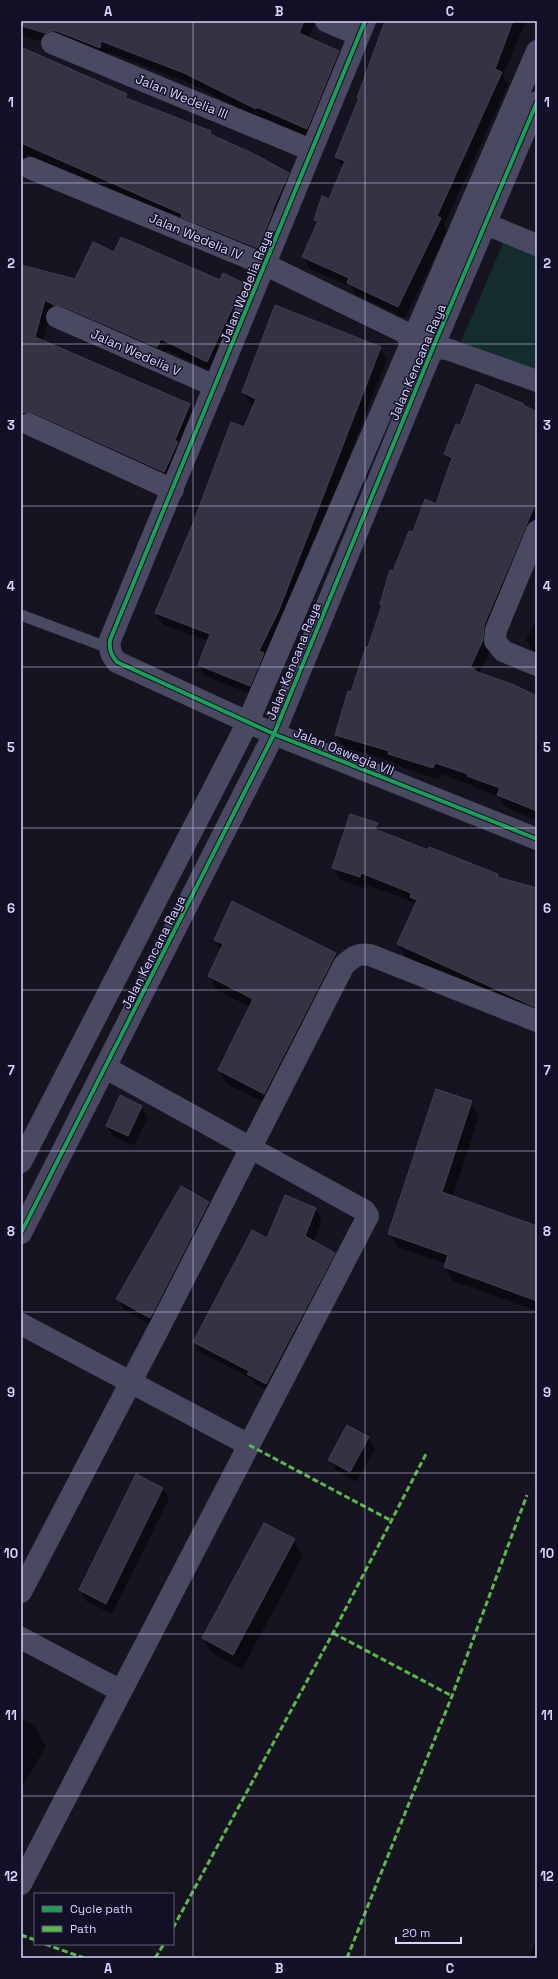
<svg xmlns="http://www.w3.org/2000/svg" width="558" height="1979" viewBox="0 0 558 1979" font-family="'Space Grotesk',sans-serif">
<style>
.green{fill:#132c2d}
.shadow{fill:#0007}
.building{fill:#343243;stroke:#433f54}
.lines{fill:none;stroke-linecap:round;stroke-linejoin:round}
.service{stroke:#4a4962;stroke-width:11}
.minor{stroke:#4a4962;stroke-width:22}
.quiet{stroke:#58b947;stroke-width:3;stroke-dasharray:6 3;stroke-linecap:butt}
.cycleway-casing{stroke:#130f26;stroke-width:6}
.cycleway{stroke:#1a9f57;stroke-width:4}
.grid{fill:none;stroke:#d9d4ff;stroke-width:1;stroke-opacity:0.55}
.labels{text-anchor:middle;stroke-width:3;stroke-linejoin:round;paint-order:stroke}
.street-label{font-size:13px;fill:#d9d4ff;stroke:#130f26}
.neatline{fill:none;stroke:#d9d4ff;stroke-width:1.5}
.grid-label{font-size:13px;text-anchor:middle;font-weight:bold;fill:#d9d4ff}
</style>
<rect width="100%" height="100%" fill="#161421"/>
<path class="green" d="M 506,236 L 537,249 L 537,373 L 461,342 Z"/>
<g class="shadow">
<path d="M 21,21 L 316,21 L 309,37 L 339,51 L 345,63 L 314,140 L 264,118 L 263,120 L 191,84 L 108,52 L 106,59 L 21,36 Z"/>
<path d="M 386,21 L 526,21 L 503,76 L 508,85 L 444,225 L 447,231 L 405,318 L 355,294 L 351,287 L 310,269 L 303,257 L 318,225 L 315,220 L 330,200 L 343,168 L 336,157 L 359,99 L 358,97 Z"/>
<path d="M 21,48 L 127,95 L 130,101 L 210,132 L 213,137 L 288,174 L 295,185 L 265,259 L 27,154 L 21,174 Z"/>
<path d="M 115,254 L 221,281 L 243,284 L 250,295 L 214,373 L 167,350 L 164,358 L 51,311 L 43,341 L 189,404 L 196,416 L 171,483 L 21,420 L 21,265 L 75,280 Z"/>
<path d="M 380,348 L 387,359 L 256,696 L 205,676 L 199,665 L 208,641 L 162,624 L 156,613 L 254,405 L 250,403 L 243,392 Z"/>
<path d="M 523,404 L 524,407 L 537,413 L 537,527 L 491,638 L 489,653 L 479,674 L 537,696 L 537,820 L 505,807 L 500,797 L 475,788 L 474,786 L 441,774 L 439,780 L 396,765 L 394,762 L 343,747 L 336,735 L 369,649 L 382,607 L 381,604 L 393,572 L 413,534 L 436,505 L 451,464 L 446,454 L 460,427 Z"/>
<path d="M 537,619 L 537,653 L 533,651 L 526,640 Z"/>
<path d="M 377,824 L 382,833 L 428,852 L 497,875 L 499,878 L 537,889 L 537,1016 L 405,956 L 398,944 L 415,903 L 368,885 L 366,889 L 340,880 L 334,868 Z"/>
<path d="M 233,903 L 336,954 L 344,968 L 273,1107 L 227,1084 L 219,1070 L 250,1007 L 217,990 L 209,976 L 221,951 L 215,940 Z"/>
<path d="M 471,1102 L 479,1116 L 453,1196 L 537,1227 L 537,1311 L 453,1281 L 445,1267 L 446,1264 L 397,1247 L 390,1233 Z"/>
<path d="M 141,1107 L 148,1117 L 134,1146 L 113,1136 L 107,1126 Z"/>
<path d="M 285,1197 L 316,1209 L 322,1220 L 313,1242 L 334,1254 L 340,1265 L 273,1394 L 255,1384 L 252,1379 L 200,1352 L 194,1342 L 268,1240 Z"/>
<path d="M 208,1203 L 214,1214 L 156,1328 L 124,1310 L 118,1299 Z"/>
<path d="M 348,1426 L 369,1438 L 375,1449 L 356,1482 L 336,1470 L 330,1460 Z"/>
<path d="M 137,1476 L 163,1489 L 169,1499 L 112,1614 L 86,1601 L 80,1590 Z"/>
<path d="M 294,1540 L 303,1556 L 242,1669 L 212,1653 L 203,1638 Z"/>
<path d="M 21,1718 L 35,1726 L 46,1746 L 21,1790 Z"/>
<path d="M 537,1940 L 537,1958 L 528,1958 Z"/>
</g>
<g class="building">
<path d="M 22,21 L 304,21 L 299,33 L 339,51 L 307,129 L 257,107 L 256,109 L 184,73 L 101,41 L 100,48 L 57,31 L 51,31 L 45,33 L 22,26 Z"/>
<path d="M 385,21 L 513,21 L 495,69 L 502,72 L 437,216 L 441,218 L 398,307 L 347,283 L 349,278 L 302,257 L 318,221 L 314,220 L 322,196 L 329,199 L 345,161 L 335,157 L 359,98 L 357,98 Z"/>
<path d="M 21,47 L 127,94 L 126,98 L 211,131 L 210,134 L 256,155 L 289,173 L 272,211 L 273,211 L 258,248 L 181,217 L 182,214 L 21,143 Z"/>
<path d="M 121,237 L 220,280 L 223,273 L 244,283 L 207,362 L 161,339 L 157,347 L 62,306 L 54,305 L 45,300 L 35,337 L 190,404 L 175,440 L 178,442 L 164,472 L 34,413 L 21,412 L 21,265 L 75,279 L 93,242 L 114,252 Z"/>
<path d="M 275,305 L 381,347 L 279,610 L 259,651 L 264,653 L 250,686 L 198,665 L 210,634 L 155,613 L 194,521 L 231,422 L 244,427 L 256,399 L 242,392 Z"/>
<path d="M 476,384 L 524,404 L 523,405 L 537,412 L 537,500 L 484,625 L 483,640 L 470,668 L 475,669 L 475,671 L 514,685 L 537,696 L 537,811 L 497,795 L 500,788 L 467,776 L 468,774 L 435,763 L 433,768 L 388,754 L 389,751 L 335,735 L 348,691 L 351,692 L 366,647 L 368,647 L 382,605 L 380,604 L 390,570 L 393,571 L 409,531 L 413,532 L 425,499 L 436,504 L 452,458 L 444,454 L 456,424 L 460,426 Z"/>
<path d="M 350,814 L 378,823 L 375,829 L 428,850 L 429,847 L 498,874 L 497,877 L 537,888 L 537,1008 L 397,944 L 417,900 L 410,897 L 411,893 L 361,873 L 360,877 L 332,868 Z"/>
<path d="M 232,901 L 336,953 L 264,1094 L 218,1070 L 253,999 L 208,976 L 223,944 L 214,940 Z"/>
<path d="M 436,1089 L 472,1101 L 442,1192 L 537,1226 L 537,1301 L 444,1267 L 448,1255 L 388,1234 Z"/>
<path d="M 120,1095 L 142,1106 L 128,1136 L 106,1126 Z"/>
<path d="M 181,1186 L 209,1202 L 150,1318 L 116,1299 Z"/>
<path d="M 285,1195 L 316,1208 L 305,1236 L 335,1253 L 266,1384 L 247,1374 L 249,1371 L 193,1342 L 252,1230 L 267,1238 Z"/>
<path d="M 347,1425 L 369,1437 L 350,1472 L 328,1460 Z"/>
<path d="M 136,1474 L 163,1488 L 106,1604 L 79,1590 Z"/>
<path d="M 264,1523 L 295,1539 L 233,1655 L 202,1638 Z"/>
</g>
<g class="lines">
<path class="service" d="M 21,615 L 109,648"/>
<g class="minor">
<path d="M 326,21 L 359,35"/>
<path d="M 365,21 L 110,640 C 109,650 111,655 117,662 L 274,734 L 537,839"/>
<path d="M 52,43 L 311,150"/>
<path d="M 30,168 L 266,265 L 402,331 C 415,344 428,349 447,349 L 537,381"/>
<path d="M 486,224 L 537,245"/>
<path d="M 57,317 L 215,386"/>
<path d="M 29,424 L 173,490"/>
<path d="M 537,531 L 496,630 L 495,641 L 503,651 L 537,665"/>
<path d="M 21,1162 L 248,722 L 537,51"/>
<path d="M 21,1233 L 274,734 L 437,338 L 537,102"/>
<path d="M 21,1324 L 249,1445"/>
<path d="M 21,1592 L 158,1330 L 344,965 C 353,957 358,953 370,955 L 537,1021"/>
<path d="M 21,1638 L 121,1691"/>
<path d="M 21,1884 L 368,1216 L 365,1211 L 106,1068"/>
</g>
<g class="quiet">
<path d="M 249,1445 L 390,1520"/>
<path d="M 333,1633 L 452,1696"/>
<path d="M 173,1928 L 333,1633 L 426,1454"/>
<path d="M 21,1935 L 35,1940"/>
<path d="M 45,1944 L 84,1958"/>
<path d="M 155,1958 L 164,1944"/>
<path d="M 347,1958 L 452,1696 L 527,1495"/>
</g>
<defs>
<g id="cycleway">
<path d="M 365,21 L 110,640 C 109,650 111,655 117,662 L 274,734 L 537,839"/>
<path d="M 21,1233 L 274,734 L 437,338 L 537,102"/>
</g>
</defs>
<use href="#cycleway" class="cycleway-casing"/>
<use href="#cycleway" class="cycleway"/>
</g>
<path class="grid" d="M 193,21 L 193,1958M 365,21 L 365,1958M 21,183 L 537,183M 21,344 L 537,344M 21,506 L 537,506M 21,667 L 537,667M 21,828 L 537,828M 21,990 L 537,990M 21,1151 L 537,1151M 21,1312 L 537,1312M 21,1473 L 537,1473M 21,1634 L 537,1634M 21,1796 L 537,1796"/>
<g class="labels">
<g class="street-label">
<text transform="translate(182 96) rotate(22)" y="5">Jalan Wedelia III</text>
<text transform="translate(196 236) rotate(23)" y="5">Jalan Wedelia IV</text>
<text transform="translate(246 286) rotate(-68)" y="5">Jalan Wedelia Raya</text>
<text transform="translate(136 352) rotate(24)" y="5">Jalan Wedelia V</text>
<text transform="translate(417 362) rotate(-67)" y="5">Jalan Kencana Raya</text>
<text transform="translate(293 661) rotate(-68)" y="5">Jalan Kencana Raya</text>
<text transform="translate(344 751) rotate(22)" y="5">Jalan Oswegia VII</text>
<text transform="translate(153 952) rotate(-63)" y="5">Jalan Kencana Raya</text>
</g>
</g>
<rect width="558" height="1979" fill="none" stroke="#130f26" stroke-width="44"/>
<rect x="34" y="1893" width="140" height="52" fill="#130f26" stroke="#625e7d"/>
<rect x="42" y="1906" width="20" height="6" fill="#1a9f57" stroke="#625e7d"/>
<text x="70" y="1913" font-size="12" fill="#d9d4ff">Cycle path</text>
<rect x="42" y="1926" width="20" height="6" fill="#58b947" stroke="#625e7d"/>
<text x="70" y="1933" font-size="12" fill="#d9d4ff">Path</text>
<path d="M396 1937v6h65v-6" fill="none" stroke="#d9d4ff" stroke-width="2"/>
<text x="402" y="1937" font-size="12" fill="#d9d4ff" stroke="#130f26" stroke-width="3" paint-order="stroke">20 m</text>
<rect x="22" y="22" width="514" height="1935" class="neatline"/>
<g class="grid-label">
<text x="108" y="16">A</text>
<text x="279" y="16">B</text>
<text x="450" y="16">C</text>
<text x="11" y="107">1</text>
<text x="547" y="107">1</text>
<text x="11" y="268">2</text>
<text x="547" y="268">2</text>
<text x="11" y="430">3</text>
<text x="547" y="430">3</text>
<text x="11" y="591">4</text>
<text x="547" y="591">4</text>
<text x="11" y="752">5</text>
<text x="547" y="752">5</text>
<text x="11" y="913">6</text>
<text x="547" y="913">6</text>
<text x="11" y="1075">7</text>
<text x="547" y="1075">7</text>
<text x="11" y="1236">8</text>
<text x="547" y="1236">8</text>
<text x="11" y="1397">9</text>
<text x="547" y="1397">9</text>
<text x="11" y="1558">10</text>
<text x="547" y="1558">10</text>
<text x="11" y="1720">11</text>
<text x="547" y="1720">11</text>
<text x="11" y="1881">12</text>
<text x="547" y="1881">12</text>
<text x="108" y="1973">A</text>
<text x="279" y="1973">B</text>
<text x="450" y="1973">C</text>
</g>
</svg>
